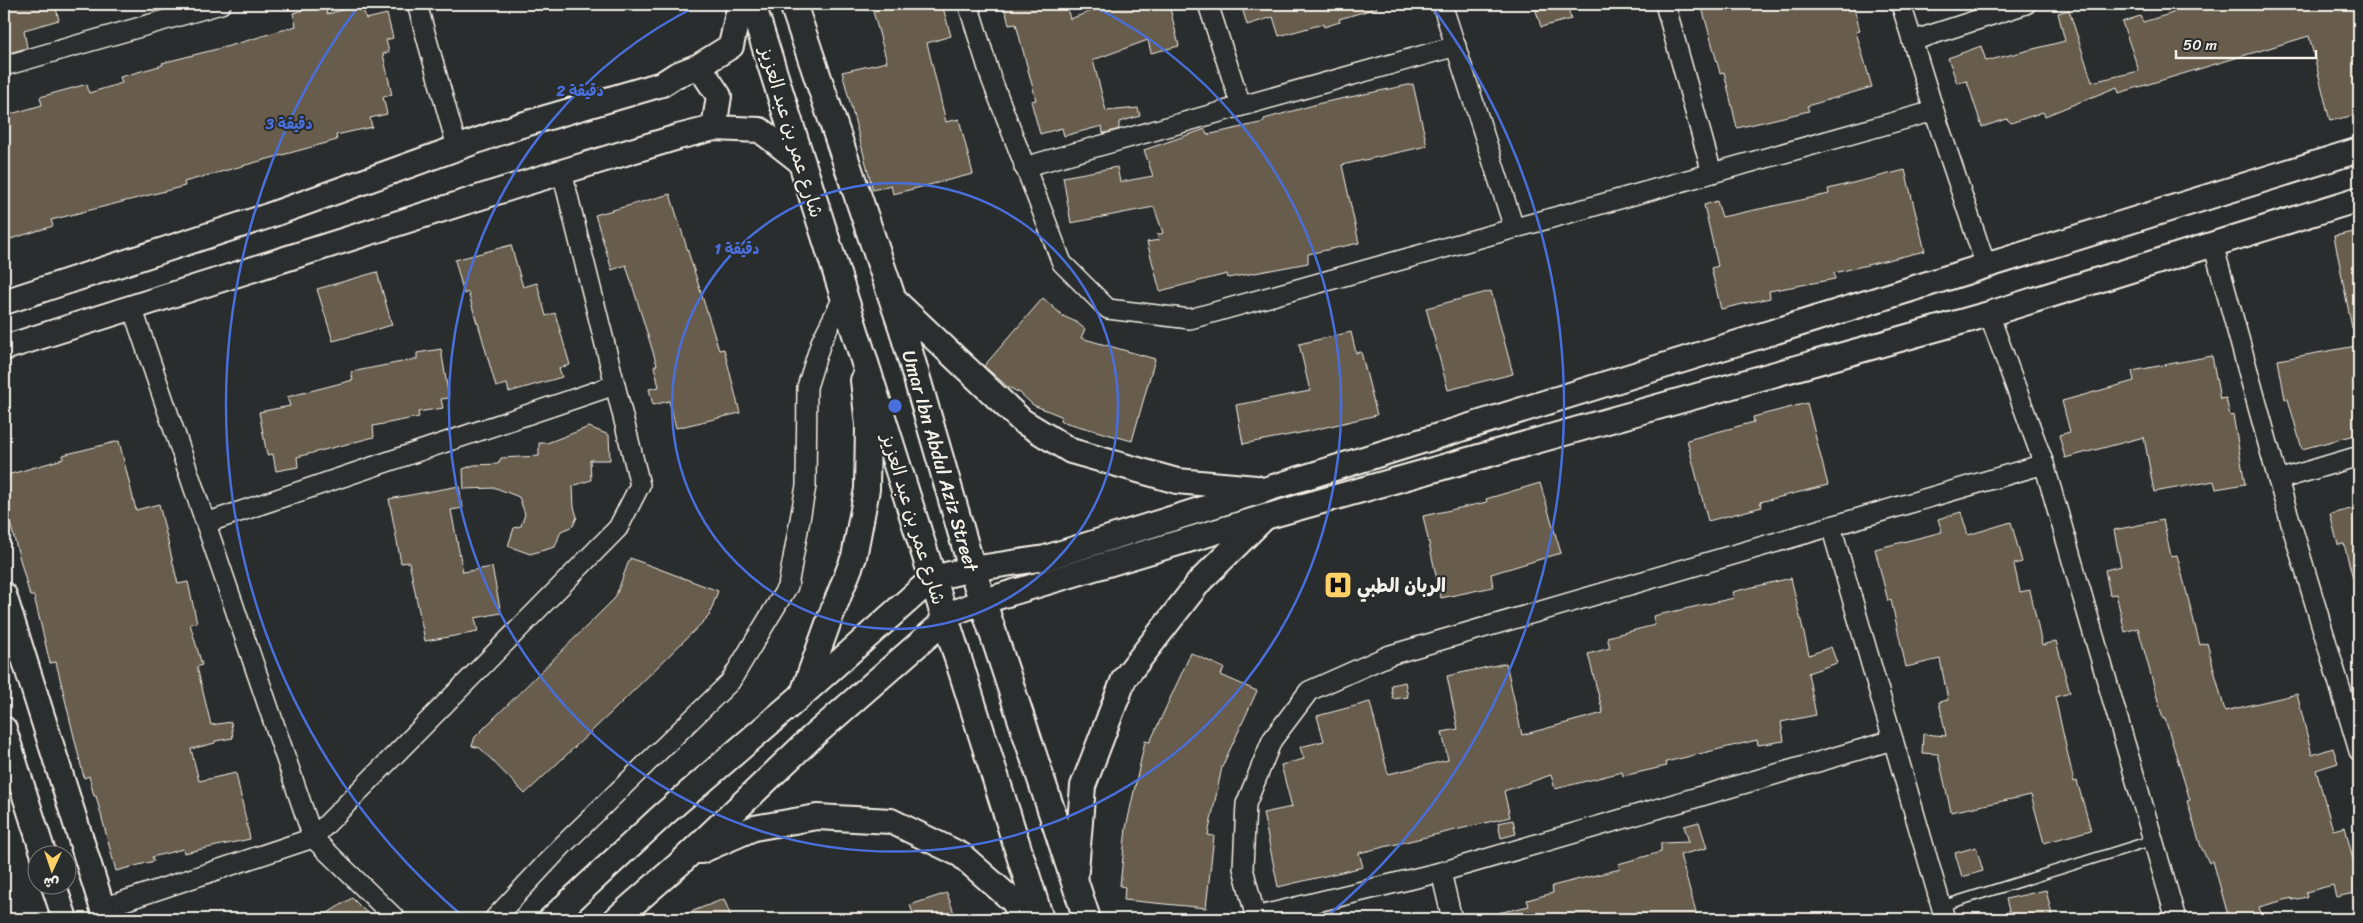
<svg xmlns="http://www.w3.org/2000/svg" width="2363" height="923" viewBox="0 0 2363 923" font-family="Sriracha,'Playpen Sans Arabic',sans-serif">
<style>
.building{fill:#675d4e;stroke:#f4f1e8}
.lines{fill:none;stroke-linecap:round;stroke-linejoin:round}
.service-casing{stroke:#f4f1e8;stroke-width:12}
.minor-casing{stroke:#f4f1e8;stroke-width:22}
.tertiary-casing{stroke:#f4f1e8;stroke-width:28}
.secondary-casing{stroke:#f4f1e8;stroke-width:30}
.service{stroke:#2a2d2e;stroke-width:9}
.minor{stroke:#2a2d2e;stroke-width:19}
.tertiary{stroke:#2a2d2e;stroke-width:24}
.secondary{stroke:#2a2d2e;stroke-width:26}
.ring{fill:none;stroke:#486fdb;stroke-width:2.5}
.labels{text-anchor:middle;stroke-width:4;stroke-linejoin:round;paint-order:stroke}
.street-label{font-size:19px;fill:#f4f1e8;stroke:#2a2d2e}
.poi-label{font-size:19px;font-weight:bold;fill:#f4f1e8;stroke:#2a2d2e;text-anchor:start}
.centre{fill:#486fdb;stroke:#2a2d2e;stroke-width:2.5}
.ring-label{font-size:15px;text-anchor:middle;font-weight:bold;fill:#486fdb;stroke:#2a2d2e;stroke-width:4;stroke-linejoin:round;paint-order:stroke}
</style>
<rect width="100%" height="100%" fill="#2a2d2e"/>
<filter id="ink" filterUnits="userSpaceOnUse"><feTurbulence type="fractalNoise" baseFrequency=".02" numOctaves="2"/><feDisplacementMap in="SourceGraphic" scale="10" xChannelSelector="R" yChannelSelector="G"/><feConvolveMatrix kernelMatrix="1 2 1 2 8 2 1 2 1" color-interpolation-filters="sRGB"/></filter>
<g filter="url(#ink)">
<g class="building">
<path d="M 4,4 L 55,4 L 59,20 L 24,30 L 27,48 L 5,54 Z"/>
<path d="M 325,4 L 327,14 L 362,5 L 366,19 L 387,14 L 393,38 L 386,40 L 389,52 L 383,54 L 392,95 L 383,97 L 387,114 L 370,118 L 372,127 L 336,135 L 337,140 L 184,182 L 185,186 L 51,220 L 53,226 L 4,241 L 4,116 L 42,105 L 40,97 L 87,84 L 89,93 L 122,83 L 120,77 L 163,65 L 162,63 L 229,46 L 296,26 L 293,13 Z"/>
<path d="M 871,4 L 942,4 L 951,36 L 927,43 L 946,122 L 959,119 L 973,174 L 893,194 L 891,185 L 873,190 L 842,72 L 887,62 Z"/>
<path d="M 1004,4 L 1066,4 L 1070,19 L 1110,4 L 1169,4 L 1179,46 L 1151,53 L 1148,40 L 1093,60 L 1106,111 L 1138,108 L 1140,116 L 1119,122 L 1119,129 L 1105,133 L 1103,133 L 1102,126 L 1064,136 L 1062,128 L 1040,134 L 1031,101 L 1036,100 L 1016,24 L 1009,25 Z"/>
<path d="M 1241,4 L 1376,4 L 1377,8 L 1339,19 L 1340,22 L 1324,27 L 1323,24 L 1279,36 L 1273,17 L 1247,25 Z"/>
<path d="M 1534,4 L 1567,4 L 1571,19 L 1541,27 Z"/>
<path d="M 1701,4 L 1853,4 L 1860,31 L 1856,32 L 1872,87 L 1807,106 L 1809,111 L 1737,128 L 1724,72 L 1720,73 Z"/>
<path d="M 2171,4 L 2359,4 L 2359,114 L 2330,121 L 2309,36 L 2119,93 L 2117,87 L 2045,116 L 2043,112 L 2011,123 L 2007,119 L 1982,127 L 1967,81 L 1957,83 L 1948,58 L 1981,46 L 1986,61 L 2065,41 L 2058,13 L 2069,10 L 2092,82 L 2139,71 L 2122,22 L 2140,16 L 2143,22 L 2173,13 Z"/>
<path d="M 1413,84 L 1427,146 L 1342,165 L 1359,243 L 1308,254 L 1308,263 L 1228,278 L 1227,274 L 1160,291 L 1147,242 L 1159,240 L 1157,235 L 1163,233 L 1154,207 L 1071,223 L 1063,177 L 1117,167 L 1120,182 L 1153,176 L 1144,150 L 1205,129 L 1207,135 L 1264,122 L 1264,119 L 1321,103 Z"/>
<path d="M 1905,170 L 1925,251 L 1834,273 L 1835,279 L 1769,291 L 1770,298 L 1721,309 L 1711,268 L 1718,266 L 1704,205 L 1717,201 L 1722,217 L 1829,194 L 1828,189 Z"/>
<path d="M 670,194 L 719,350 L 724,349 L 740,413 L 676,428 L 669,401 L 653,405 L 649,389 L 659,387 L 654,366 L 657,365 L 626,265 L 612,270 L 595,215 Z"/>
<path d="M 2359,231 L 2359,327 L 2352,328 L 2334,236 Z"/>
<path d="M 511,245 L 523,287 L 537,283 L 546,316 L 555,313 L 570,365 L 559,368 L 562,377 L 509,392 L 507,384 L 496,387 L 478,323 L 477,323 L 468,292 L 464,294 L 455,260 Z"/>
<path d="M 377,272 L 392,325 L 333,341 L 317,289 Z"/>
<path d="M 1491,291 L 1513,374 L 1448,390 L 1426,308 Z"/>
<path d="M 1043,298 L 1063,316 L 1076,322 L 1085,329 L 1081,338 L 1155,359 L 1132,441 L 1060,421 L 1061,416 L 1033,405 L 1020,393 L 1008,387 L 984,366 Z"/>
<path d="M 1351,332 L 1356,353 L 1361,352 L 1377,415 L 1305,432 L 1243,444 L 1236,405 L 1310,391 L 1299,344 Z"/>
<path d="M 2356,346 L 2359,363 L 2359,434 L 2302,449 L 2288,399 L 2285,399 L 2278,360 Z"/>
<path d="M 441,349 L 449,398 L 441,399 L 443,408 L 418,412 L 419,417 L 373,426 L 374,437 L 297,457 L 298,467 L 276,471 L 273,454 L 267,455 L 259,412 L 290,406 L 287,397 L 353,380 L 351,372 L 417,359 L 417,353 Z"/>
<path d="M 2212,356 L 2220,399 L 2226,398 L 2230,416 L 2233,415 L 2245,484 L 2216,489 L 2214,481 L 2154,492 L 2144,437 L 2065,458 L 2059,435 L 2070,432 L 2062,401 L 2134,381 L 2132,371 Z"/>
<path d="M 1807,403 L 1828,485 L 1760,502 L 1762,507 L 1708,521 L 1687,440 L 1754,422 L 1753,417 Z"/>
<path d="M 589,427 L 609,435 L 610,460 L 590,460 L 591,480 L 573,486 L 574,507 L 577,517 L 573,526 L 561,531 L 555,547 L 530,554 L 508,546 L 514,528 L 521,526 L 525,514 L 519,497 L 496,488 L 464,489 L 463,469 L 474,465 L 498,464 L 501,458 L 539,456 L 539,443 L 547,443 Z"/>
<path d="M 119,441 L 136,510 L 159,504 L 178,584 L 188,582 L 197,623 L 190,624 L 202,665 L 197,667 L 211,725 L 231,722 L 233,738 L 215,741 L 215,743 L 191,749 L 199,781 L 236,773 L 250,839 L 184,853 L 183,849 L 152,857 L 154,861 L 116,871 L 96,796 L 94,796 L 89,776 L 84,778 L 56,662 L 50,663 L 34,596 L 30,596 L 4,501 L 4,476 L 63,459 L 63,455 Z"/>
<path d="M 1540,483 L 1561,553 L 1491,574 L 1493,587 L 1441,598 L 1423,516 L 1487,502 L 1486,499 Z"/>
<path d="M 459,486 L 463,508 L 451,510 L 463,572 L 492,567 L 501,613 L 475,618 L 478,632 L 425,641 L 409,562 L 401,563 L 389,499 Z"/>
<path d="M 2359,507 L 2359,581 L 2354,582 L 2344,544 L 2338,545 L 2330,514 Z"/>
<path d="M 1961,512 L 1968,535 L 2011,522 L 2022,562 L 2014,564 L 2020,592 L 2030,590 L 2042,645 L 2056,641 L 2070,693 L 2055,697 L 2074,782 L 2077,781 L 2091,830 L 2044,843 L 2031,795 L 1951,812 L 1938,754 L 1922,753 L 1923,734 L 1946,736 L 1939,702 L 1948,700 L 1940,659 L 1906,667 L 1891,600 L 1888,601 L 1875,549 L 1942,532 L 1938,519 Z"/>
<path d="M 2163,520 L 2171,556 L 2177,555 L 2200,645 L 2207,643 L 2225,711 L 2297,694 L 2312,755 L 2333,748 L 2338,763 L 2316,770 L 2333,830 L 2345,827 L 2359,883 L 2359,892 L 2336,897 L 2333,885 L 2306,892 L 2307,897 L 2292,900 L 2292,898 L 2259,907 L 2261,913 L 2238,919 L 2229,919 L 2213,861 L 2209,863 L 2201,847 L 2187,801 L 2190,800 L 2165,719 L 2163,719 L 2138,628 L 2125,632 L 2116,594 L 2110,595 L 2105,570 L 2121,566 L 2114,530 Z"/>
<path d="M 630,558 L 718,591 L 709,616 L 613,711 L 525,794 L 480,748 L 472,746 L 475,737 L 615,598 Z"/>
<path d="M 1791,578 L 1809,655 L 1831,647 L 1837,663 L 1808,673 L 1816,715 L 1781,722 L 1784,741 L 1758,745 L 1757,740 L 1666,762 L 1667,766 L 1623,776 L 1622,772 L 1555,789 L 1551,775 L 1504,791 L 1510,817 L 1359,853 L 1363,867 L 1278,887 L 1263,813 L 1292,807 L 1281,765 L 1304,759 L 1300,747 L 1324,741 L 1317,716 L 1370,702 L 1388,774 L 1448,760 L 1442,732 L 1458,729 L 1447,676 L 1506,663 L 1522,735 L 1603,713 L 1588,654 L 1610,648 L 1607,637 L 1655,625 L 1653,616 L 1734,598 L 1732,592 Z"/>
<path d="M 1191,653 L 1224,668 L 1221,675 L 1257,691 L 1222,767 L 1208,835 L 1214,836 L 1206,908 L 1124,900 L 1125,887 L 1120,886 L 1126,828 L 1145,741 L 1150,742 Z"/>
<path d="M 1405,682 L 1408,697 L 1393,699 L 1391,685 Z"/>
<path d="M 1513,820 L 1516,834 L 1501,838 L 1498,823 Z"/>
<path d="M 1699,822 L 1707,848 L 1680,855 L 1698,919 L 1499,919 L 1498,913 L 1529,906 L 1527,900 L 1553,893 L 1552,886 L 1620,869 L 1618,864 L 1661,852 L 1661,843 L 1689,842 L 1684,826 Z"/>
<path d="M 1976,847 L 1983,871 L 1962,877 L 1955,853 Z"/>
<path d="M 2046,890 L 2053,919 L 2011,919 L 2006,899 Z"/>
<path d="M 947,893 L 956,919 L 915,919 L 910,905 Z"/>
<path d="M 352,898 L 373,919 L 318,919 Z"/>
<path d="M 724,899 L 732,919 L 675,919 L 675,918 Z"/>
</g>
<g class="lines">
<defs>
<path id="service" d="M 1942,906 L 2153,840"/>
<g id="minor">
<path d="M 417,4 L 457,147"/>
<path d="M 968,4 L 991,78 L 1062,263 L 1108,309 L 1190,319 L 1934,111"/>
<path d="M 1208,4 L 1241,106"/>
<path d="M 1442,4 L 1514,228"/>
<path d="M 1665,4 L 1712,173"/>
<path d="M 1901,4 L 1934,111 L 1986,266"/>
<path d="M 1912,41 L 2026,4"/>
<path d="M 4,66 L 221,4"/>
<path d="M 1024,167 L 1456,46"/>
<path d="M 2213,244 L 2278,480 L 2359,751"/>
<path d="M 132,307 L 313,838 L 396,919"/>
<path d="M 1989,314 L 2044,464 L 2176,919"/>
<path d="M 2278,480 L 2359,456"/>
<path d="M 206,523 L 615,385"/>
<path d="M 1831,526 L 1945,919"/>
<path d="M 1441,872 L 1452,919"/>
<path d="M 103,908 L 313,838 L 618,528 L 640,485 L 562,172"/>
<path d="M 1255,917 L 1441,872 L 1893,740"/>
<path d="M 494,919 L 562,846 L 730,682 L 788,586 L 806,486 L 807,387 L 821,342 L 844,296"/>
<path d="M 1256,919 L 1243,868 L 1246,804 L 1272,740 L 1309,691 L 1390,655 L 2044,464"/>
</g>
<g id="tertiary">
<path d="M 699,66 L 719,96 L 714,128"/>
<path d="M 892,298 L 1022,421 L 1071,451 L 1177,481 L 1256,488"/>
<path d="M 4,302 L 268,216 L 518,126 L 662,84 L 676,75 L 699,66 L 731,46 L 740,4"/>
<path d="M 4,348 L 522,184 L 678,137 L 714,128 L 760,130 L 801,162"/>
<path d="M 4,595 L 106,919"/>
<path d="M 803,693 L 830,618 L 854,557 L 867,489 L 868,425 L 863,380"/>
<path d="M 4,729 L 44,856"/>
<path d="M 701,851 L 754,828 L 817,817 L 891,821 L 961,855 L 1013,901 L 1024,919"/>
<path d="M 1075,882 L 1083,786 L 1124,679 L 1200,581 L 1262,520"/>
<path d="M 54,886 L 65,919"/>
<path d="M 551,919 L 663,815 L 802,695 L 933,578 L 972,569 L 1045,558 L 2359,150"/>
<path d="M 616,919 L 678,865 L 811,738 L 939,626 L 944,616 L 984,601 L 1265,517 L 1989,314 L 2359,199"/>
</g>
<g id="secondary">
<path d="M 752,4 L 1040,919"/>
<path id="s1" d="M 793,4 L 902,327 L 972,569 L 1087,919"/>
</g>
</defs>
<use href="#service" class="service-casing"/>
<use href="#minor" class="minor-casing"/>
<use href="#tertiary" class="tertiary-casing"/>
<use href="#secondary" class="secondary-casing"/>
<use href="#service" class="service"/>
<use href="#minor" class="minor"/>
<use href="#tertiary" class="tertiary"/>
<use href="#secondary" class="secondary"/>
</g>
</g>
<g class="ring">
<circle cx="895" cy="406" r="223"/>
<path d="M1091 5A446 446 0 1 1 699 5"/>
<path d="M465 918A669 669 0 0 1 357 8M1433 8A669 669 0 0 1 1325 918"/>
</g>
<defs>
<symbol id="hospital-square" viewBox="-11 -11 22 22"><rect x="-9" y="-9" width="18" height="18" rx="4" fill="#ffd166" stroke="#2a2d2e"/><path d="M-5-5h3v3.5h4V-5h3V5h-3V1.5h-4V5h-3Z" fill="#111"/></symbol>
</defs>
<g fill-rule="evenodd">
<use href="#hospital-square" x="1322" y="569" width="32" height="32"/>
</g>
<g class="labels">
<g class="street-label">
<text transform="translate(792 132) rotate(73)" y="7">شارع عمر بن عبد العزيز</text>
<text dy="7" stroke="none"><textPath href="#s1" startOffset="480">Umar Ibn Abdul Aziz Street</textPath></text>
<text transform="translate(914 519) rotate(73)" y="7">شارع عمر بن عبد العزيز</text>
</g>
<g class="poi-label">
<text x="1357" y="592">الربان الطبي</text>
</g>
</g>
<circle cx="895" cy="406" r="8" class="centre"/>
<g class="ring-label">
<text x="580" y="96">2 دقيقة</text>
<text x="289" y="129">3 دقيقة</text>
<text x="737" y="254">1 دقيقة</text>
</g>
<rect width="2363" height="923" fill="none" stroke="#2a2d2e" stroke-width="20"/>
<rect x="10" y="10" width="2343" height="903" fill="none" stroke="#f4f1e8" stroke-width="2" filter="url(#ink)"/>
<g transform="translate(52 870) rotate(183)"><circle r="24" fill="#2a2d2e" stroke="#7b7b78"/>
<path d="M0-4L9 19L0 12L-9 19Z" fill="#ffd166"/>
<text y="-8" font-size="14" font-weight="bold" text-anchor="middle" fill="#f4f1e8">ش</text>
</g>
<path d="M2176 50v8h140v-8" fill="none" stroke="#f4f1e8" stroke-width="2.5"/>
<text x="2183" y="50" font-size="15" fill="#f4f1e8" stroke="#2a2d2e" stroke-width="4" paint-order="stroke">50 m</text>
</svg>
